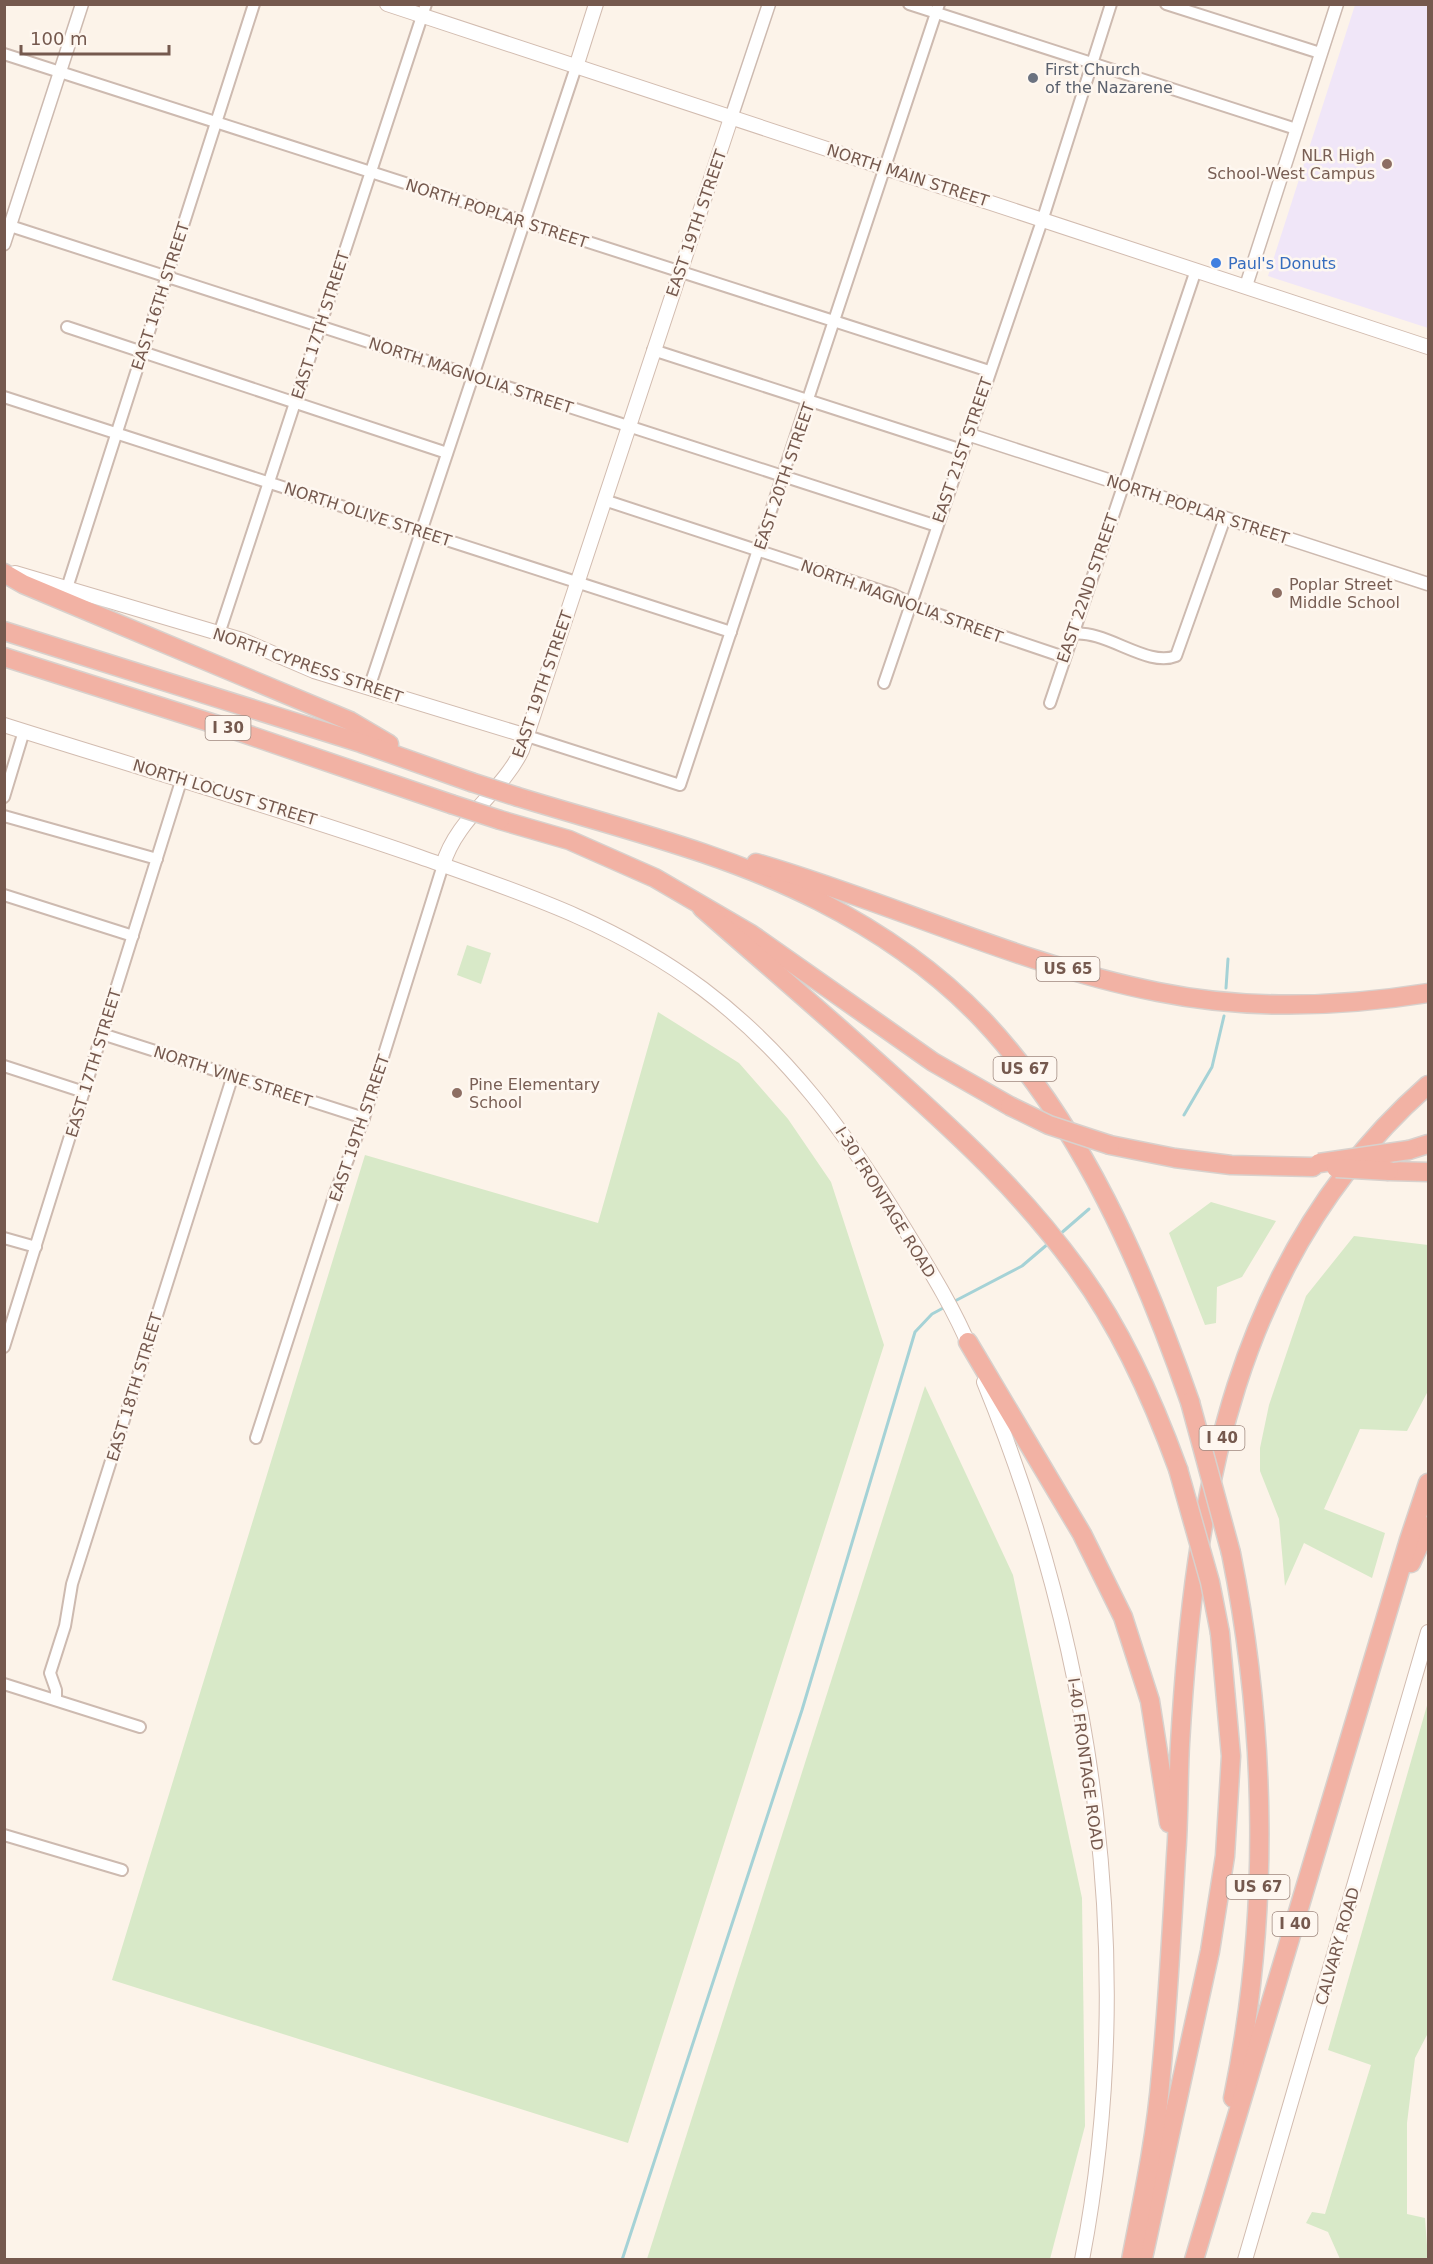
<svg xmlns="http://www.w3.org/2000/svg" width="1433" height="2264" viewBox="0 0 1433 2264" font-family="'DejaVu Sans',sans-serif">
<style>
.education{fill:#f0e6f8}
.green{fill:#d8e9c8}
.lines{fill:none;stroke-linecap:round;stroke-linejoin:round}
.stream{stroke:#a5d2d6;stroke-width:3}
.minor-casing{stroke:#cdbab0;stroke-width:14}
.tertiary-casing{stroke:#cdbab0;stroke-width:15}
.secondary-casing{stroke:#d2bcb0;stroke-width:16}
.motorway-casing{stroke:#d8d1cd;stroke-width:21}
.minor{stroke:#fff;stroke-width:10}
.tertiary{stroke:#fff;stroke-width:12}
.secondary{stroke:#fff;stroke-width:14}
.motorway{stroke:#f2b2a4;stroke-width:18}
.motorway-bridge-casing{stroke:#d8d1cd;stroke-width:21;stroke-linecap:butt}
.motorway-bridge{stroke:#f2b2a4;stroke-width:18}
.worship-dot{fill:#6b7280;stroke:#fef7f0;stroke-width:2}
.education-dot{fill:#8d6e63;stroke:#fef7f0;stroke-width:2}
.shop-dot{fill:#3f7fe0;stroke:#fef7f0;stroke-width:2}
.labels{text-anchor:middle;stroke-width:5;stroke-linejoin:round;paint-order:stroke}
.shield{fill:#fef7f0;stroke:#9e887f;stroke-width:1.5}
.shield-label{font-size:15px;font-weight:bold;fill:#75594e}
.worship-label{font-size:16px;fill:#5b616d;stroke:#fef7f0;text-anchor:start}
.education-label{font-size:16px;fill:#785e54;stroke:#fef7f0;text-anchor:start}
.street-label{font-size:16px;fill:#75594e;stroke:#fef7f0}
.shop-label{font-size:16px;fill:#366cbe;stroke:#fef7f0;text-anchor:start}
</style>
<rect width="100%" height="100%" fill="#fcf3e9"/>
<path class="education" d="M 1355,5 L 1428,5 L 1428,328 L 1268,276 Z"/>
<g class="green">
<path d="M 467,945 L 491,953 L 481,984 L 457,975 Z"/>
<path d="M 658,1012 L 739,1063 L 788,1119 L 831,1182 L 884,1345 L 628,2143 L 112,1980 L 365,1155 L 598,1223 Z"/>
<path d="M 1211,1202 L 1276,1221 L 1242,1277 L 1217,1287 L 1216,1323 L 1205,1325 L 1169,1233 Z"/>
<path d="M 1354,1236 L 1428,1245 L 1428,1391 L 1407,1431 L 1360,1429 L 1324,1509 L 1385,1533 L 1372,1578 L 1304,1543 L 1285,1586 L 1279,1519 L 1260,1471 L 1260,1448 L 1269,1405 L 1306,1296 Z"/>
<path d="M 925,1386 L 1013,1575 L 1082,1898 L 1085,2126 L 1050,2259 L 647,2259 Z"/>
<path d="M 1428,1702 L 1428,2033 L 1415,2058 L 1407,2123 L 1407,2214 L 1425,2218 L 1428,2259 L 1340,2259 L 1328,2232 L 1306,2223 L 1312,2212 L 1325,2214 L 1371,2065 L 1328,2050 Z"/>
</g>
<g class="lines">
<g class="stream">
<path d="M 1226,988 L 1228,959"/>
<path d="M 1184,1115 L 1212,1067 L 1224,1016"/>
<path d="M 1059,1235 L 1089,1209"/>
<path d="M 953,1302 L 1022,1266 L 1049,1243"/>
<path d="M 622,2260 L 802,1710 L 915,1332 L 932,1314 L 945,1307"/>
</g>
<defs>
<g id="minor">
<path d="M 909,4 L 1296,129"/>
<path d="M 1166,4 L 1320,53"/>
<path d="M 4,54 L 989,371"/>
<path d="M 4,224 L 937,526"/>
<path d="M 67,327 L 447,453"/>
<path d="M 653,350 L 962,450"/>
<path d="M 4,397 L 731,632"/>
<path d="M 604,500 L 894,595 L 925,610 L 1064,657"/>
<path d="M 67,588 L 254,4"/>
<path d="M 219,634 L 426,4"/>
<path d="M 1072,634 C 1106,629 1147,668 1176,656 L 1225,518"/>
<path d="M 884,683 L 1043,218 L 1111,4"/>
<path d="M 369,688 L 576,67"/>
<path d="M 1050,703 L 1196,270"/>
<path d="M 527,736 L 680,785 L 939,4"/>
<path d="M 4,797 L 24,731"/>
<path d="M 4,816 L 157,859"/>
<path d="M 4,895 L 133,936"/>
<path d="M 102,1034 L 364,1118"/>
<path d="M 4,1066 L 84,1092"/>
<path d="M 4,1238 L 36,1247"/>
<path d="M 4,1347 L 182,778"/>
<path d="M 256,1438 L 335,1193 L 364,1118 L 443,865"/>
<path d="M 4,1684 L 140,1727"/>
<path d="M 56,1700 L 56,1690 L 50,1673 L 65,1626 L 72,1584 L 233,1075"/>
<path d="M 4,1835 L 122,1870"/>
</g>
<g id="tertiary">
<path d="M 731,118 L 769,4"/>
<path d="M 4,244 L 82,4"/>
<path d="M 1246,286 L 1337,4"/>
<path d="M 967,434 L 1428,584"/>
</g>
<g id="secondary">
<path d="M 387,4 L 1428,347"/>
<path d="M 576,67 L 596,4"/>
<path d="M 15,573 L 242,640 L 314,671 L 527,736"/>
<path d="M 4,725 C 143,769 282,809 420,857 C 522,893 615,923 703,989 C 787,1052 847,1134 901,1223 C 926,1264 953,1306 971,1350"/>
<path d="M 443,865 C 456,819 502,792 522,750 L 731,118"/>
<path d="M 984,1382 C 1096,1656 1138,1967 1082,2260"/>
<path d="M 1245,2260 L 1428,1632"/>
</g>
<g id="motorway">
<path d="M 4,573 L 23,584 L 350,721 L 389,744"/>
<path d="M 4,631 L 361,743 L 471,782"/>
<path d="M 4,657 L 240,732 L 451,804"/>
<path d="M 518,797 C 619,828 725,853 819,901 C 878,931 936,971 982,1019 C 1082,1125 1143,1267 1190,1402"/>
<path d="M 500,820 L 569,840 L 655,878 L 751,934 L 933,1062 L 1010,1106"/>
<path d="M 756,863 C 891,902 1020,965 1158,992 C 1246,1010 1340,1007 1428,993"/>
<path d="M 702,908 C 766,964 830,1019 893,1076 C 962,1138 1023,1194 1078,1270 C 1122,1330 1153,1400 1178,1469"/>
<path d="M 1110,1145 L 1175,1158 L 1231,1165 L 1313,1167"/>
<path d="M 1409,1150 L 1428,1144"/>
<path d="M 1389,1171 L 1428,1172"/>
<path d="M 968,1342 L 1082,1534 L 1123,1617 L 1150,1701 L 1169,1823"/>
<path d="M 1231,1553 C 1267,1732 1270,1918 1233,2098"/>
<path d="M 1411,1563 L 1428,1526"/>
<path d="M 1143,2258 L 1210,1951 L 1225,1856 L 1231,1756 L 1220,1633"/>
<path d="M 1131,2260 C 1143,2198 1156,2137 1161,2074 C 1168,2002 1172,1929 1176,1856 C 1179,1819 1178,1781 1180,1744 C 1194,1498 1234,1255 1428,1085"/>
<path d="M 1194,2260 L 1409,1540 L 1428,1483"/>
</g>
</defs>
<use href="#minor" class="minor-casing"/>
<use href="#tertiary" class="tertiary-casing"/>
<use href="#secondary" class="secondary-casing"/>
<use href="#motorway" class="motorway-casing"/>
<use href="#minor" class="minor"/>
<use href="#tertiary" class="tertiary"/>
<use href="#secondary" class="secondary"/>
<use href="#motorway" class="motorway"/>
<defs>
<g id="motorway-bridge">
<path d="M 471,782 L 518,797"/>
<path d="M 451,804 L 500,820"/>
<path d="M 1010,1106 L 1049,1125 L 1110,1145"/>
<path d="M 1319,1163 L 1409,1150"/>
<path d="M 1336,1168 L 1389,1171"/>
<path d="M 1190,1402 L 1231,1553"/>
<path d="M 1178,1469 L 1210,1582 L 1220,1633"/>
</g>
</defs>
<use href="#motorway-bridge" class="motorway-bridge-casing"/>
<use href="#motorway-bridge" class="motorway-bridge"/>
</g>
<circle class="worship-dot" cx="1033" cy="78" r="6"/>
<g class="education-dot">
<circle cx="1387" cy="164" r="6"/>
<circle cx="1277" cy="593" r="6"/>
<circle cx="457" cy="1093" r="6"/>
</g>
<circle class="shop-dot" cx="1216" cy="263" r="6"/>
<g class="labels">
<g class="shield">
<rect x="205.5" y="716" width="45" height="24" rx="4.5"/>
<rect x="1036.5" y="957" width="63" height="24" rx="4.5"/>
<rect x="993.5" y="1057" width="63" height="24" rx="4.5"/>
<rect x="1199.5" y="1426" width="45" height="24" rx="4.5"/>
<rect x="1226.5" y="1875" width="63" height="24" rx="4.5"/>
<rect x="1272.5" y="1912" width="45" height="24" rx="4.5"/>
</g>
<g class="shield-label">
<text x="228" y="733">I 30</text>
<text x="1068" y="974">US 65</text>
<text x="1025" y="1074">US 67</text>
<text x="1222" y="1443">I 40</text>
<text x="1258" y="1892">US 67</text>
<text x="1295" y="1929">I 40</text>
</g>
<g class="worship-label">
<text x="1045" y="75">First Church<tspan x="1045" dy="18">of the Nazarene</tspan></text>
</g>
<g class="education-label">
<text x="1375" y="161" text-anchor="end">NLR High<tspan x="1375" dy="18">School-West Campus</tspan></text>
<text x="1289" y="590">Poplar Street<tspan x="1289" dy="18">Middle School</tspan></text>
<text x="469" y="1090">Pine Elementary<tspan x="469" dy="18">School</tspan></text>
</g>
<g class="street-label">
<text transform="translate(908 175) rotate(18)" y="6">NORTH MAIN STREET</text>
<text transform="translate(497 213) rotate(18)" y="6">NORTH POPLAR STREET</text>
<text transform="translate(696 223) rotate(-71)" y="6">EAST 19TH STREET</text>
<text transform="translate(160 296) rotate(-72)" y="6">EAST 16TH STREET</text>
<text transform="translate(320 325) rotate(-72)" y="6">EAST 17TH STREET</text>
<text transform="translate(471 375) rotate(18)" y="6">NORTH MAGNOLIA STREET</text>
<text transform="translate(962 450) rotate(-71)" y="6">EAST 21ST STREET</text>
<text transform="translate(784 476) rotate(-71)" y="6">EAST 20TH STREET</text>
<text transform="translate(1198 509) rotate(18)" y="6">NORTH POPLAR STREET</text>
<text transform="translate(368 514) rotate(18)" y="6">NORTH OLIVE STREET</text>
<text transform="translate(1087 588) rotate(-71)" y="6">EAST 22ND STREET</text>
<text transform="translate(902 601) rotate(20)" y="6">NORTH MAGNOLIA STREET</text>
<text transform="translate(308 665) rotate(19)" y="6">NORTH CYPRESS STREET</text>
<text transform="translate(542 684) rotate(-71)" y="6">EAST 19TH STREET</text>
<text transform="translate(225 792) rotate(17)" y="6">NORTH LOCUST STREET</text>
<text transform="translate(93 1063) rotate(-73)" y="6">EAST 17TH STREET</text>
<text transform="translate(233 1076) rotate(18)" y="6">NORTH VINE STREET</text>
<text transform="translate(359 1128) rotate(-71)" y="6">EAST 19TH STREET</text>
<text transform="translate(886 1202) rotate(58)" y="6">I-30 FRONTAGE ROAD</text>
<text transform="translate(134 1387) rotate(-73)" y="6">EAST 18TH STREET</text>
<text transform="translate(1086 1764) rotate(82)" y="6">I-40 FRONTAGE ROAD</text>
<text transform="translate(1337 1946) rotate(-74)" y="6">CALVARY ROAD</text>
</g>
<g class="shop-label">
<text x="1228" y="269">Paul's Donuts</text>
</g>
</g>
<rect width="1433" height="2264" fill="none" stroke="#75594e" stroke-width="12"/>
<path d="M21 45v9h148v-9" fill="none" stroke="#75594e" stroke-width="3"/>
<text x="30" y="45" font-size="18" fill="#75594e" stroke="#fef7f0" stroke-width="4.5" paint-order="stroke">100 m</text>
</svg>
